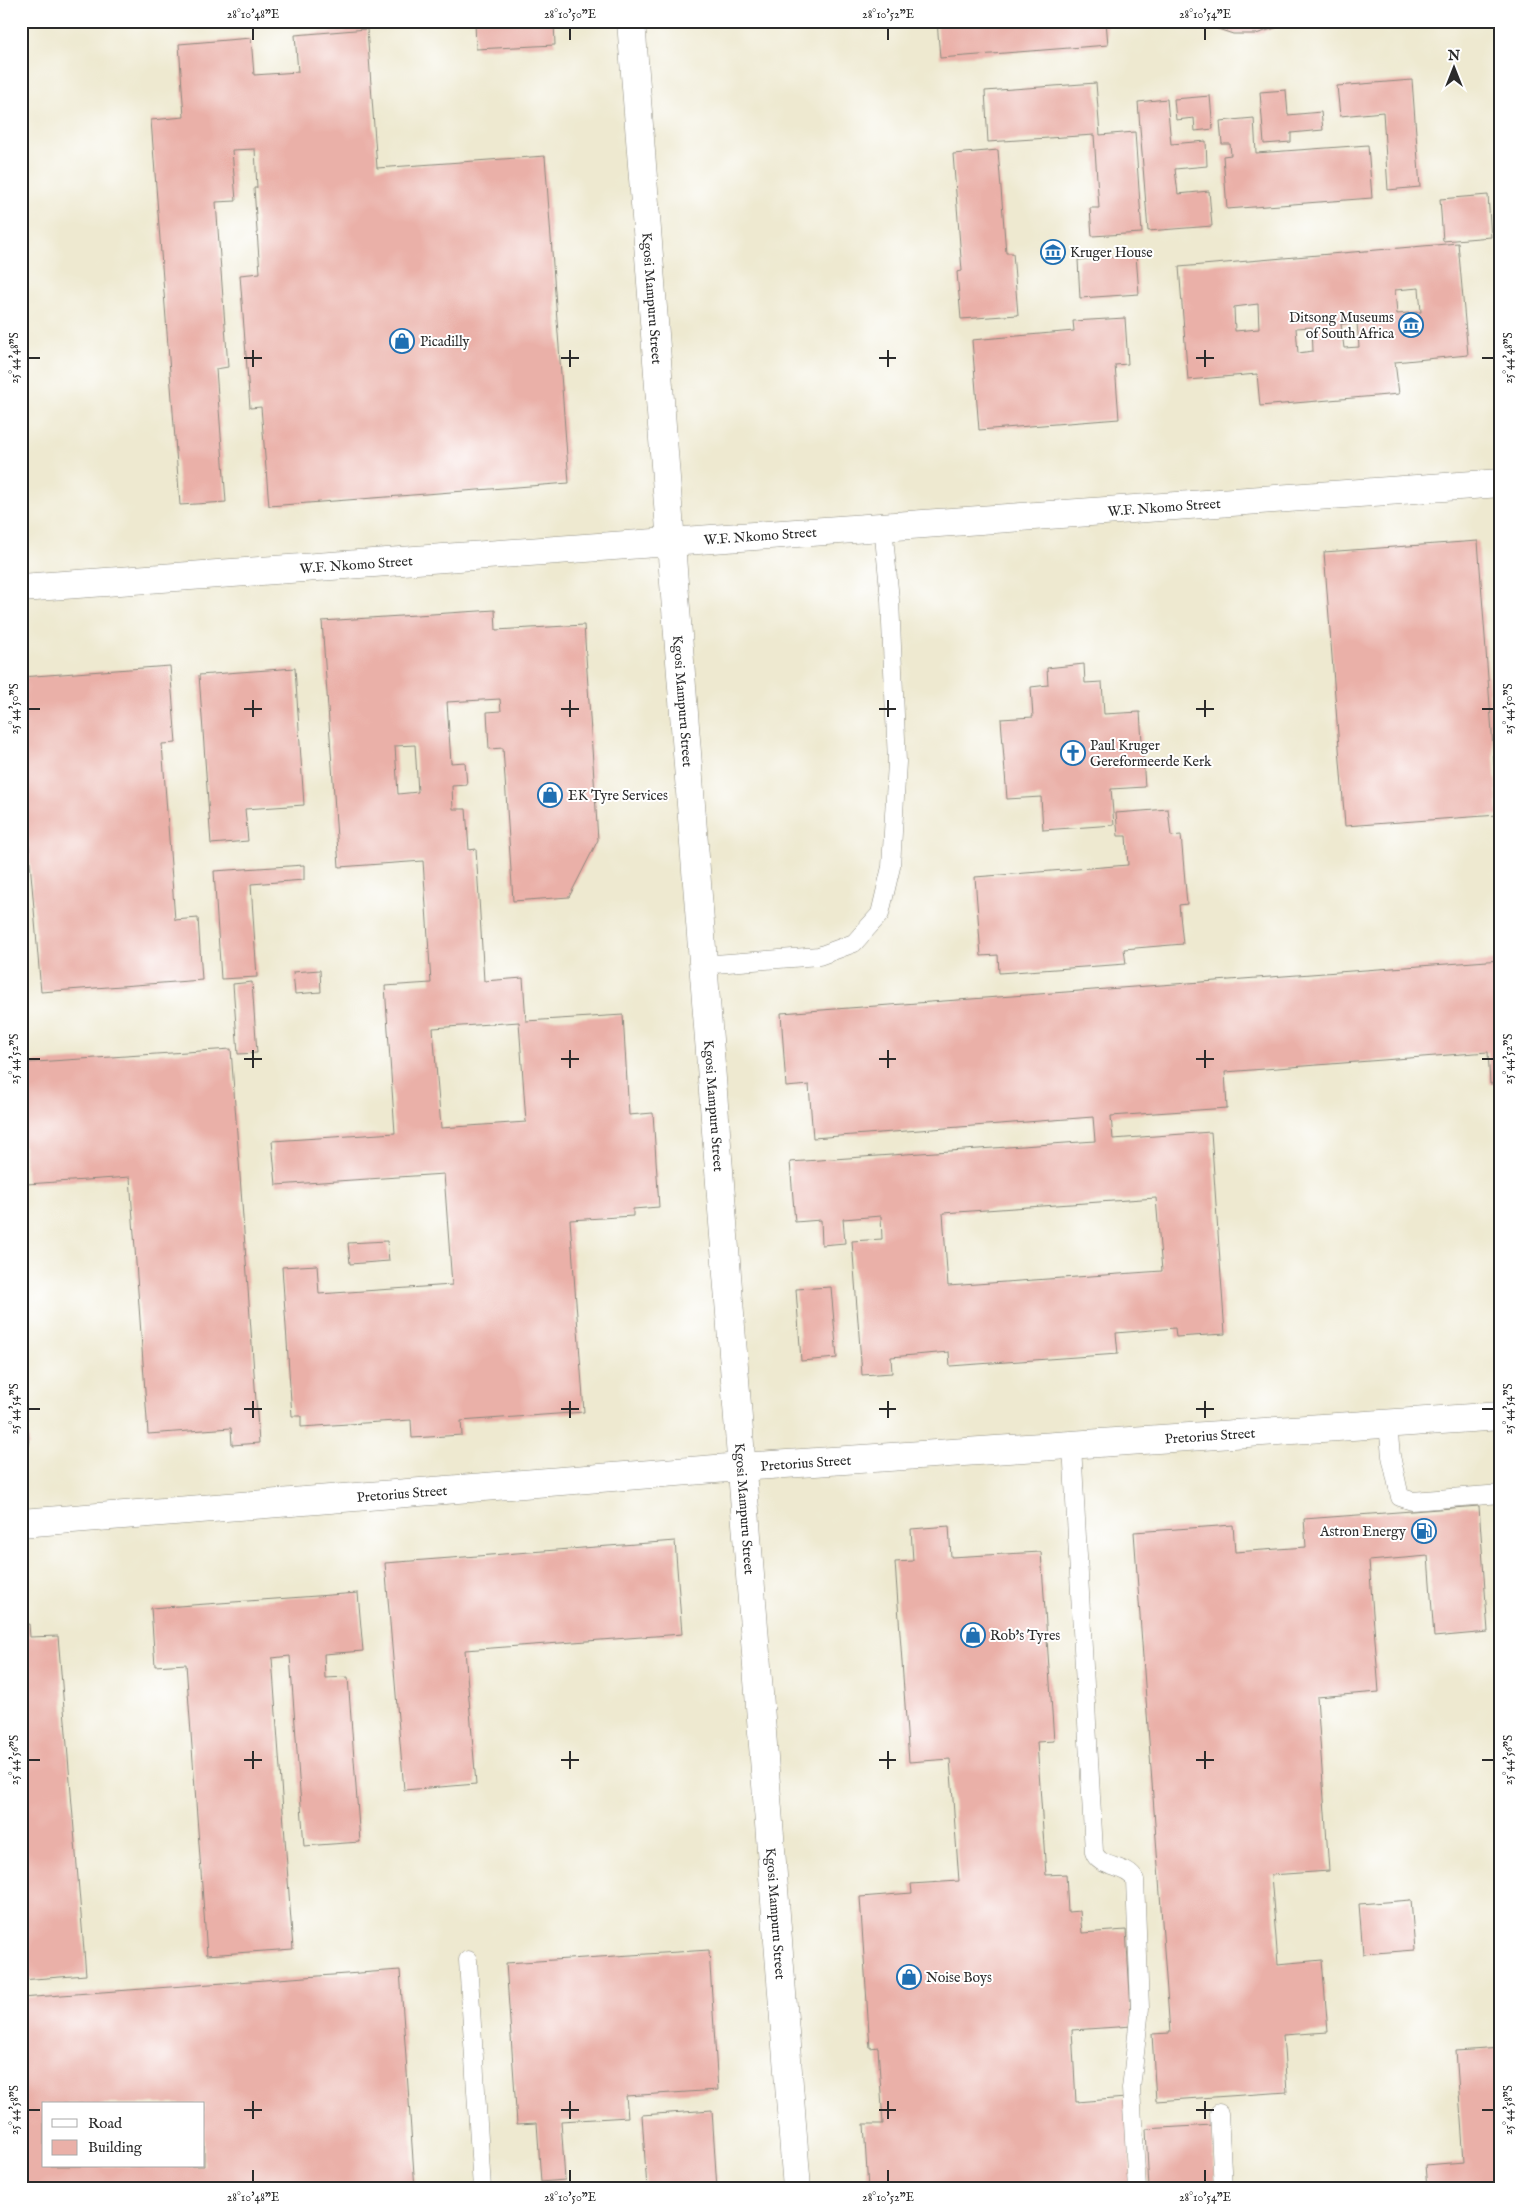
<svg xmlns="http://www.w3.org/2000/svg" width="1522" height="2210" viewBox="0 0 1522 2210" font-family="'IM FELL English',serif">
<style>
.building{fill:#eab0a8;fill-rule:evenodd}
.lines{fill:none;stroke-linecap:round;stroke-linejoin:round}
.lane-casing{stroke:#8c8a7e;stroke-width:19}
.street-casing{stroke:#8c8a7e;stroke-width:29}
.secondary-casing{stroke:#8c8a7e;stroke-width:29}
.primary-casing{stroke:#8c8a7e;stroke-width:29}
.lane{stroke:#fff;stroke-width:18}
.street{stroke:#fff;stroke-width:28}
.secondary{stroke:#fff;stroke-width:28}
.primary{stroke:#fff;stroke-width:28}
.ticks{fill:none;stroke:#2b2b2b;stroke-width:2}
.labels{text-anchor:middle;stroke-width:4;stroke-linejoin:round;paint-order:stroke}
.poi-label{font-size:14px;fill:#2b2b2b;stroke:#fff;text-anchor:start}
.street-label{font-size:14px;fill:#2b2b2b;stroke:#fff}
.neatline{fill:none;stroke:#2b2b2b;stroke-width:2}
.ticks-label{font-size:12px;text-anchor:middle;fill:#2b2b2b}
</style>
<rect width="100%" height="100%" fill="#fff"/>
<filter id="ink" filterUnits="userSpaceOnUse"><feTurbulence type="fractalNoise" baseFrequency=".02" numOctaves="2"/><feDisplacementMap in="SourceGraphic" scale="10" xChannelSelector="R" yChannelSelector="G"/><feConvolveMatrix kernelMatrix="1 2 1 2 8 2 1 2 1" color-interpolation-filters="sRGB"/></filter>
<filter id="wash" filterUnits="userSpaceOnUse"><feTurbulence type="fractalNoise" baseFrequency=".0096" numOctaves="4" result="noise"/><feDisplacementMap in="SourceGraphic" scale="20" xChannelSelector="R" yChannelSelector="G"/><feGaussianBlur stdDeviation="1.12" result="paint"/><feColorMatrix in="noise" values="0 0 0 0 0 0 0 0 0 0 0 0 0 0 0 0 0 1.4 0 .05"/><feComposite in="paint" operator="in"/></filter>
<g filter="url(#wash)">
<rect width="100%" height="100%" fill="#eee9d0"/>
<g id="blocks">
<g class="building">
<path d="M 475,21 L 554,21 L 555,45 L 476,49 Z"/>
<path d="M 937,21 L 1106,21 L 1108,45 L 940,58 Z"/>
<path d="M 1203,21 L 1286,21 L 1278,27 L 1256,34 L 1233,34 L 1209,26 Z"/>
<path d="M 367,29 L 377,168 L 545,156 L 569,483 L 269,506 L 261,407 L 250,408 L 240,275 L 260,273 L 254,188 L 257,188 L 255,149 L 232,150 L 236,201 L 216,202 L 228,367 L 216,369 L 226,502 L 180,505 L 151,120 L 184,117 L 179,44 L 251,38 L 254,75 L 298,72 L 295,35 Z"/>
<path d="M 1412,80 L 1420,187 L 1388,190 L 1383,112 L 1340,116 L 1337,86 Z"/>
<path d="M 1096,83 L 1100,135 L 1135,132 L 1142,233 L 1092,236 L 1090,208 L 1099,208 L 1094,135 L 988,142 L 985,91 Z"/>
<path d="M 1286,90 L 1288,115 L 1321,112 L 1323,130 L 1291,133 L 1291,142 L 1264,144 L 1260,92 Z"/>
<path d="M 1210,96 L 1213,129 L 1195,131 L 1194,118 L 1176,120 L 1174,99 Z"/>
<path d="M 1167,99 L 1171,144 L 1206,141 L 1207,166 L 1175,169 L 1178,194 L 1209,191 L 1212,226 L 1148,231 L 1138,102 Z"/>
<path d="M 1254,118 L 1256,153 L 1368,145 L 1372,198 L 1227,209 L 1223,156 L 1231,155 L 1230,144 L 1222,144 L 1220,121 Z"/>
<path d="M 998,150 L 1006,253 L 1013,253 L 1018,315 L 961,319 L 957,272 L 962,271 L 953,154 Z"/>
<path d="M 1488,195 L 1491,237 L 1443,241 L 1440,199 Z"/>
<path d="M 1458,243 L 1468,355 L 1395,362 L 1399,394 L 1260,406 L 1257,374 L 1188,380 L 1179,267 ZM 1419,288 L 1421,312 L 1397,314 L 1395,290 ZM 1258,304 L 1259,329 L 1235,331 L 1234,307 ZM 1357,323 L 1359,347 L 1344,348 L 1341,324 ZM 1312,327 L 1313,351 L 1298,353 L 1296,328 Z"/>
<path d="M 1136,255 L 1139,294 L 1080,298 L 1078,260 Z"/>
<path d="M 1125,318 L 1128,364 L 1115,365 L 1119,419 L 979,430 L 972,340 L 1074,331 L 1073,321 Z"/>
<path d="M 1478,541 L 1498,815 L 1345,826 L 1324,552 Z"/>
<path d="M 495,610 L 496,630 L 584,625 L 598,840 L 569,897 L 513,901 L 503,748 L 489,749 L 487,712 L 501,711 L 500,699 L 447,702 L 451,763 L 465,762 L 467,785 L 452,786 L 453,809 L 466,809 L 469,850 L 476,849 L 484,981 L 523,978 L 526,1021 L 623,1015 L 629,1115 L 653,1113 L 659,1207 L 633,1209 L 633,1216 L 570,1220 L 584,1412 L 461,1421 L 462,1435 L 412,1438 L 411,1420 L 301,1427 L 301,1416 L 292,1416 L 282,1267 L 317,1265 L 319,1294 L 452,1285 L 444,1174 L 276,1185 L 272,1141 L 395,1133 L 385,986 L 431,983 L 423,861 L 339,867 L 322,621 ZM 415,745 L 418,792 L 398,794 L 395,746 ZM 519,1022 L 526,1122 L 441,1128 L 433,1028 Z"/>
<path d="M 1084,664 L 1085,683 L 1102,682 L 1104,714 L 1140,712 L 1145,787 L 1111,789 L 1114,825 L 1043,830 L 1041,797 L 1007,799 L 1001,719 L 1033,717 L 1031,687 L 1048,685 L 1047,668 Z"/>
<path d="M 170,666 L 176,743 L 162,744 L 175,920 L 198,918 L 202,980 L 41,992 L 21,755 L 21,677 Z"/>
<path d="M 295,668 L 304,805 L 245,809 L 248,841 L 211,844 L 199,675 Z"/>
<path d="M 1168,809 L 1171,836 L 1181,835 L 1187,904 L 1179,905 L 1183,944 L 1124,949 L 1126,964 L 999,973 L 998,955 L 981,956 L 975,877 L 1128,865 L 1126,836 L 1118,836 L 1116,813 Z"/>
<path d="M 304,865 L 304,880 L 251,884 L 257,977 L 221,979 L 214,871 Z"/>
<path d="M 1501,960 L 1501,1083 L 1490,1084 L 1488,1052 L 1225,1072 L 1227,1108 L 1111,1116 L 1113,1139 L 1211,1132 L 1225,1334 L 1176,1337 L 1175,1328 L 1116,1333 L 1118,1354 L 950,1366 L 949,1352 L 891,1357 L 892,1373 L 862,1375 L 852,1241 L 882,1239 L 881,1216 L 843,1219 L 845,1243 L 822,1245 L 821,1220 L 795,1222 L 790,1162 L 1095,1141 L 1093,1117 L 813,1138 L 809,1085 L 786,1087 L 781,1013 ZM 1156,1198 L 1162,1271 L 948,1286 L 943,1213 Z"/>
<path d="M 320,970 L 321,992 L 295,994 L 293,972 Z"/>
<path d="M 252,982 L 257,1053 L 238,1054 L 233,984 Z"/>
<path d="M 231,1049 L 259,1443 L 232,1445 L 231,1428 L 148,1434 L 130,1177 L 27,1184 L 21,1107 L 21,1063 Z"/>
<path d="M 387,1241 L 389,1261 L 350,1264 L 348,1243 Z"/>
<path d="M 831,1287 L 837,1358 L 801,1361 L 796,1289 Z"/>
<path d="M 21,1347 L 29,1446 L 21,1446 Z"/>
<path d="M 1479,1506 L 1488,1632 L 1434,1637 L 1428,1556 L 1369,1561 L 1379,1692 L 1317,1697 L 1329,1871 L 1271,1875 L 1278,1964 L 1322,1960 L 1328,2032 L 1283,2035 L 1287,2092 L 1156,2101 L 1152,2034 L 1170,2033 L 1134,1532 L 1233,1525 L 1235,1552 L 1306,1547 L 1304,1519 Z"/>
<path d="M 949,1526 L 951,1557 L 1041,1552 L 1054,1741 L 1037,1742 L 1046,1875 L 1066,1874 L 1068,1912 L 1080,1911 L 1082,1933 L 1126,1930 L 1132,2026 L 1072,2030 L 1076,2102 L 1126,2098 L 1132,2189 L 868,2189 L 864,2124 L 883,2124 L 878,2047 L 870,2048 L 860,1897 L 912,1893 L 911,1884 L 959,1881 L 950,1759 L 909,1762 L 895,1562 L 913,1561 L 911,1529 Z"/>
<path d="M 675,1541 L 682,1634 L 465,1650 L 476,1784 L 404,1790 L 385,1563 Z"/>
<path d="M 358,1593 L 363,1651 L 324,1654 L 325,1678 L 348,1677 L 360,1842 L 304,1846 L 290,1656 L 272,1658 L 293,1949 L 207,1955 L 186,1664 L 155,1666 L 151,1608 Z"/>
<path d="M 29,1624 L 30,1637 L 58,1636 L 86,1975 L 21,1980 L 21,1625 Z"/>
<path d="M 1411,1900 L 1415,1950 L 1363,1954 L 1359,1904 Z"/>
<path d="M 709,1950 L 718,2090 L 626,2096 L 628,2117 L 561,2121 L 565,2180 L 541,2182 L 537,2123 L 517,2124 L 506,1963 Z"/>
<path d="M 400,1970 L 415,2189 L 21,2189 L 21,1998 ZM 44,2104 L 204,2104 L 204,2166 L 44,2166 Z"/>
<path d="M 1501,2048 L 1501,2189 L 1427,2189 L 1425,2165 L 1464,2162 L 1456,2051 Z"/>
<path d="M 712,2110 L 717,2189 L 647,2189 L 642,2115 Z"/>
<path d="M 1212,2125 L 1216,2189 L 1149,2189 L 1146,2129 Z"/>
</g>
</g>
</g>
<g filter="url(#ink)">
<use href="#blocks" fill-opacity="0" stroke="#8c8a7e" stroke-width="1"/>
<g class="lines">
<defs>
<g id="lane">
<path d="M 702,965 L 819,956 L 854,943 L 880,914 L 891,867 L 897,762 L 890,600 L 883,526"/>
<path d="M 1388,1424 L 1391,1456 L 1400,1497 L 1412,1501 L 1501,1494"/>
<path d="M 1072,1445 L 1094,1852 C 1099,1869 1127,1864 1135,1880 L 1140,2008 L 1131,2089 L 1137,2189"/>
<path d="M 468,1960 L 482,2189"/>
<path d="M 1219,2113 L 1223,2189"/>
</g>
<g id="street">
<path id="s1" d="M 21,1523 L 741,1467"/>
</g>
<g id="secondary">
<path id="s2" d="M 21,588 L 1501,483"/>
<path id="s3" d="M 741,1467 L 1501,1416"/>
</g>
<g id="primary">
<path id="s4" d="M 631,21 L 797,2189"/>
</g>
</defs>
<use href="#lane" class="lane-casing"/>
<use href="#street" class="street-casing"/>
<use href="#secondary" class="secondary-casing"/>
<use href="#primary" class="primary-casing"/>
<use href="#lane" class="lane"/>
<use href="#street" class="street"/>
<use href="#secondary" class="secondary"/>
<use href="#primary" class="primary"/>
</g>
</g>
<path class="ticks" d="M 253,28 L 253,40M 570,28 L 570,40M 888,28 L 888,40M 1205,28 L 1205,40M 253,350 L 253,367M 570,350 L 570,367M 888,350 L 888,367M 1205,350 L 1205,367M 28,358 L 40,358M 244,358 L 262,358M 561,358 L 579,358M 879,358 L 896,358M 1196,358 L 1214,358M 1482,358 L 1494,358M 253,700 L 253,717M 570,700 L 570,717M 888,700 L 888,717M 1205,700 L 1205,717M 28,709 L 40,709M 244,709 L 262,709M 561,709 L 579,709M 879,709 L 896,709M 1196,709 L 1214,709M 1482,709 L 1494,709M 253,1050 L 253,1068M 570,1050 L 570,1068M 888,1050 L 888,1068M 1205,1050 L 1205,1068M 28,1059 L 40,1059M 244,1059 L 262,1059M 561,1059 L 579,1059M 879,1059 L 896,1059M 1196,1059 L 1214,1059M 1482,1059 L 1494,1059M 253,1401 L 253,1418M 570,1401 L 570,1418M 888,1401 L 888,1418M 1205,1401 L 1205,1418M 28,1409 L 40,1409M 244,1409 L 262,1409M 561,1409 L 579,1409M 879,1409 L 896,1409M 1196,1409 L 1214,1409M 1482,1409 L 1494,1409M 253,1751 L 253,1769M 570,1751 L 570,1769M 888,1751 L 888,1769M 1205,1751 L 1205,1769M 28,1760 L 40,1760M 244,1760 L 262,1760M 561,1760 L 579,1760M 879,1760 L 896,1760M 1196,1760 L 1214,1760M 1482,1760 L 1494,1760M 253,2101 L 253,2119M 570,2101 L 570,2119M 888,2101 L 888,2119M 1205,2101 L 1205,2119M 28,2110 L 40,2110M 244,2110 L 262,2110M 561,2110 L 579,2110M 879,2110 L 896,2110M 1196,2110 L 1214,2110M 1482,2110 L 1494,2110M 253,2170 L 253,2182M 570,2170 L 570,2182M 888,2170 L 888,2182M 1205,2170 L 1205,2182"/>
<defs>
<symbol id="museum-ring" viewBox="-11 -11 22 22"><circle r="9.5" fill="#fff" stroke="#1f6fb2" stroke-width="1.5"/><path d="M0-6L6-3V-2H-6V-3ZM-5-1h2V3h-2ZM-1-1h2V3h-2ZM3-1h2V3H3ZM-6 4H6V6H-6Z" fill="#1f6fb2"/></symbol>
<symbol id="shop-ring" viewBox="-11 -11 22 22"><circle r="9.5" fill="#fff" stroke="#1f6fb2" stroke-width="1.5"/><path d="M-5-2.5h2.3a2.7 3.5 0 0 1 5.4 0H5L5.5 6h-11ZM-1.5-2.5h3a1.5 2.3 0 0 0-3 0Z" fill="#1f6fb2"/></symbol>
<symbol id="church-ring" viewBox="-11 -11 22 22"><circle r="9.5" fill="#fff" stroke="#1f6fb2" stroke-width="1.5"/><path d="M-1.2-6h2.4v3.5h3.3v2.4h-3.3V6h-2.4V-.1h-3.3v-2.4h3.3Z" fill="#1f6fb2"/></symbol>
<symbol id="fuel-ring" viewBox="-11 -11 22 22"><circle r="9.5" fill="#fff" stroke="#1f6fb2" stroke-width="1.5"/><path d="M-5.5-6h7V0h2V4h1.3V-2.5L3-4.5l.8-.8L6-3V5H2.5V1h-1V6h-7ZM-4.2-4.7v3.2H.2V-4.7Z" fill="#1f6fb2"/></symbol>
</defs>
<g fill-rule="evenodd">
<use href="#museum-ring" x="1039" y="238" width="28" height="28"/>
<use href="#museum-ring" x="1397" y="311" width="28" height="28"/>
<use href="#shop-ring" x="388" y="327" width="28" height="28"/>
<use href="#church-ring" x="1059" y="739" width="28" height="28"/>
<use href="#shop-ring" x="536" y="781" width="28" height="28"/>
<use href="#fuel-ring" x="1410" y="1517" width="28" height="28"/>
<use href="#shop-ring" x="959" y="1621" width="28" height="28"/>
<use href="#shop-ring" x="895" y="1963" width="28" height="28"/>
</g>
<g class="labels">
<g class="poi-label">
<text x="1070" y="257">Kruger House</text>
<text x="1394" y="322" text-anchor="end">Ditsong Museums<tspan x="1394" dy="16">of South Africa</tspan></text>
<text x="420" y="346">Picadilly</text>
<text x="1090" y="750">Paul Kruger<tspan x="1090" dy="16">Gereformeerde Kerk</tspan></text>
<text x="568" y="800">EK Tyre Services</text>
<text x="1406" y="1536" text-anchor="end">Astron Energy</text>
<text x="990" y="1640">Rob's Tyres</text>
<text x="926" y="1982">Noise Boys</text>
</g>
<g class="street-label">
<text dy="5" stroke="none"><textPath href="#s4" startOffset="278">Kgosi Mampuru Street</textPath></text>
<text dy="5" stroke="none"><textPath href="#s2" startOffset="1146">W.F. Nkomo Street</textPath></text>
<text dy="5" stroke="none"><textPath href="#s2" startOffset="741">W.F. Nkomo Street</textPath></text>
<text dy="5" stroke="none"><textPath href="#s2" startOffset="336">W.F. Nkomo Street</textPath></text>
<text dy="5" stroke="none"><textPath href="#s4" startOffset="682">Kgosi Mampuru Street</textPath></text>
<text dy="5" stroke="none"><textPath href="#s4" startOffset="1088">Kgosi Mampuru Street</textPath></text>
<text dy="5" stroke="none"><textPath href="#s3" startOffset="470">Pretorius Street</textPath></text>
<text dy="5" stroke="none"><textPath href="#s3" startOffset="65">Pretorius Street</textPath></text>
<text dy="5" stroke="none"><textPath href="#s1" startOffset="382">Pretorius Street</textPath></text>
<text dy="5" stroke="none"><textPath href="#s4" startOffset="1492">Kgosi Mampuru Street</textPath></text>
<text dy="5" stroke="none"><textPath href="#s4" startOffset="1898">Kgosi Mampuru Street</textPath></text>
</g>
</g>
<rect width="1522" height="2210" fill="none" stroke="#fff" stroke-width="55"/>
<rect x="42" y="2102" width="162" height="65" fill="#ffffff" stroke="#aaaaaa"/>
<rect x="52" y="2119" width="25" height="8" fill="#ffffff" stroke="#aaaaaa"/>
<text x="88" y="2128" font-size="15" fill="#2b2b2b">Road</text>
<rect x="52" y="2140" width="25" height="15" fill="#eab0a8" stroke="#aaaaaa"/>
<text x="88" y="2152" font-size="15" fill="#2b2b2b">Building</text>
<g transform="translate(1454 68)" stroke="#ffffff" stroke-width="4" paint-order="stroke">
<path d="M0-4L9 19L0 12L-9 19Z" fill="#2b2b2b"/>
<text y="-8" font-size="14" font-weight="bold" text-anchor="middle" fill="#2b2b2b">N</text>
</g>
<rect x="28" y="28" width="1466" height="2154" class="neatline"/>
<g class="ticks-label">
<text x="253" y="18">28°10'48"E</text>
<text x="570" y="18">28°10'50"E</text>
<text x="888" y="18">28°10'52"E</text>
<text x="1205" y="18">28°10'54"E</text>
<text transform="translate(14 358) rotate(-90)" y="4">25°44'48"S</text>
<text transform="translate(1508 358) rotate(-90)" y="4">25°44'48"S</text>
<text transform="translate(14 709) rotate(-90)" y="4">25°44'50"S</text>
<text transform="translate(1508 709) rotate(-90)" y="4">25°44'50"S</text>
<text transform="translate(14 1059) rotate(-90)" y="4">25°44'52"S</text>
<text transform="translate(1508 1059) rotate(-90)" y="4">25°44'52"S</text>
<text transform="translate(14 1409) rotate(-90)" y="4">25°44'54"S</text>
<text transform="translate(1508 1409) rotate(-90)" y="4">25°44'54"S</text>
<text transform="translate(14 1760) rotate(-90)" y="4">25°44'56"S</text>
<text transform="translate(1508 1760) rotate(-90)" y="4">25°44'56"S</text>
<text transform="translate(14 2110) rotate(-90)" y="4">25°44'58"S</text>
<text transform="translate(1508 2110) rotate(-90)" y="4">25°44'58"S</text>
<text x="253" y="2201">28°10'48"E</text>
<text x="570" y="2201">28°10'50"E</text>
<text x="888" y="2201">28°10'52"E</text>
<text x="1205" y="2201">28°10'54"E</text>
</g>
</svg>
